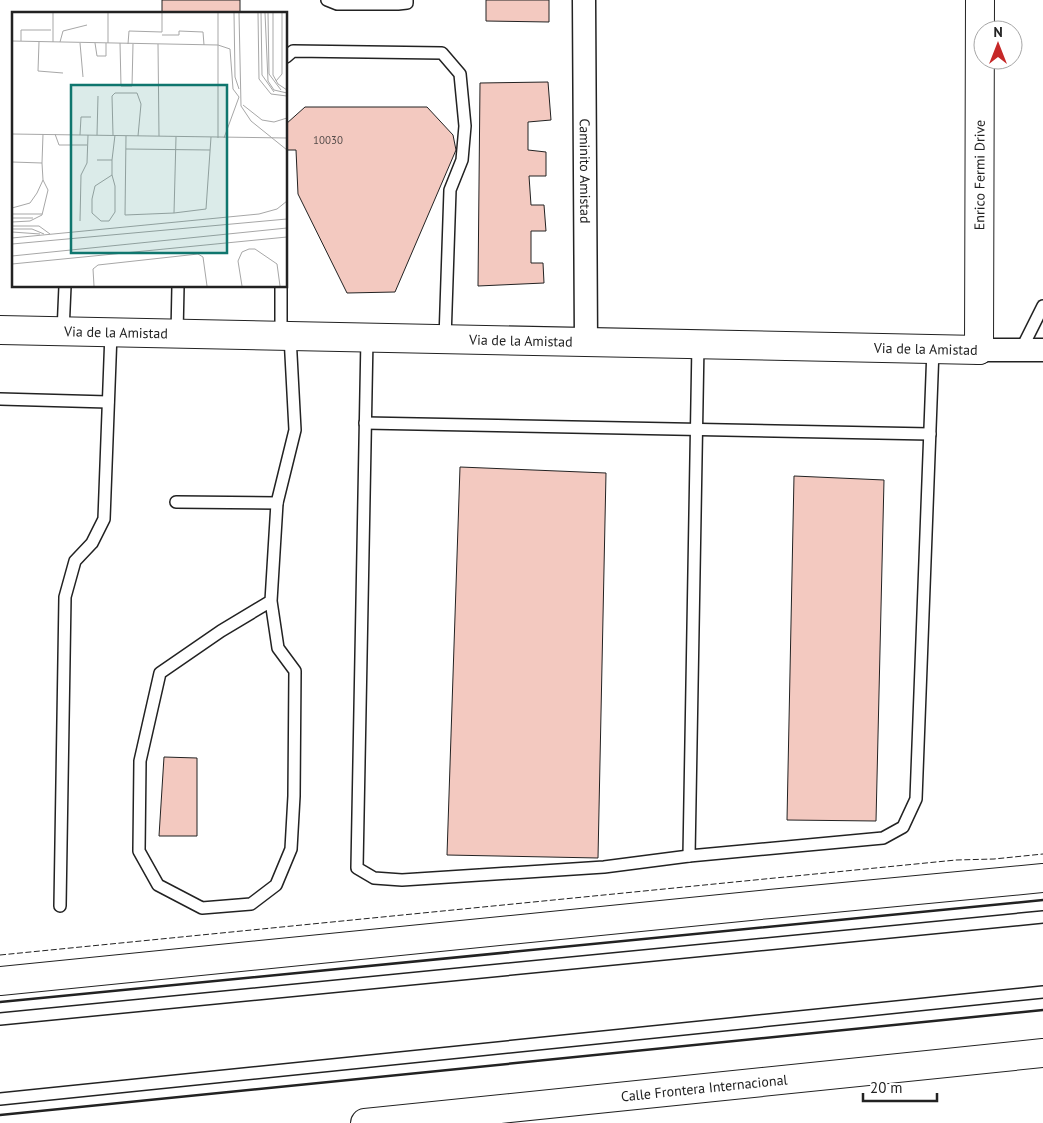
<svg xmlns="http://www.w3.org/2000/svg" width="1043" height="1123" viewBox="0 0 1043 1123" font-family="'PT Sans',sans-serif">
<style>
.building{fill:#f3c9c0;stroke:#222}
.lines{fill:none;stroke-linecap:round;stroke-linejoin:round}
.service-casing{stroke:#222;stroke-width:14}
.minor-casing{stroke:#222;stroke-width:25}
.tertiary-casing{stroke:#222;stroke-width:30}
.secondary-casing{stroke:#222;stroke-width:30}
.service{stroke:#fff;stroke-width:11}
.minor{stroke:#fff;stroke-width:22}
.tertiary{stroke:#fff;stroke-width:28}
.secondary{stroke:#fff;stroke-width:28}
.fence{stroke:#222;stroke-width:1;stroke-dasharray:6 2.5;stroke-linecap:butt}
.wall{stroke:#222;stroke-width:2.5}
.labels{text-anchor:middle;stroke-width:4;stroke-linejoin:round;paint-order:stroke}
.number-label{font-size:11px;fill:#564c4a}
.street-label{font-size:14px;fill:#222;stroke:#fff}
.inset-road{fill:none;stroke:#a7a7a7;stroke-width:1}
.view{fill:#0f766e;fill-opacity:0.15;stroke:#0f766e;stroke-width:2.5}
.inset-edge{fill:none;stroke:#222;stroke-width:2.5}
</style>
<rect width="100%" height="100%" fill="#fff"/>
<g class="building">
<rect x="162" y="0" width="78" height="14"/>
<path d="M 486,0 L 549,0 L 549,22 L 486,21 Z"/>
<path d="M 548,82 L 551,120 L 528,122 L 528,150 L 546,152 L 546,176 L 529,176 L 531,205 L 544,205 L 546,231 L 531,231 L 531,263 L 543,263 L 544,283 L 478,286 L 480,83 Z"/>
<path d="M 305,107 L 427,107 L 453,135 L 456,150 L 395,292 L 347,293 L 298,194 L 296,150 L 286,150 L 286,124 Z"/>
<path d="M 460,467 L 606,473 L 598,858 L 447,855 Z"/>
<path d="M 794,476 L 884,480 L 876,821 L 787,820 Z"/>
<path d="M 164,757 L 197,758 L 197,836 L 159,836 Z"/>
</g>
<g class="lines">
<defs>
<g id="service">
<path d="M 327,0 L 337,4 L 398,4 L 407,3 L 407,0"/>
<path d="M 286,57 L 293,51 L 442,53 L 460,74 L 465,126 L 462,160 L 450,190 L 445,339"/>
<path d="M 63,332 L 65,286"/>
<path d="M 177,334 L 178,286"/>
<path d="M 281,336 L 281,286"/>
<path d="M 367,338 L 357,868 L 374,878 L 402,880 L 604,867 L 689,856"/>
<path d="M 698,344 L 689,856 L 883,838 L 903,827 L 916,799 L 933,349"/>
<path d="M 1021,350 L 1043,306"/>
<path d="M 0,399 L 108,402"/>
<path d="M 365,423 L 930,434"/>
<path d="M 176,502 L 277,503 L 295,430 L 290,336"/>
<path d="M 271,601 L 278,648 L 295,671 L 294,796 L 291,849 L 276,885 L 251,904 L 202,908 L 158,885 L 139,851 L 140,761 L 160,673 L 221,631 L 271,601 L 277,503"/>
<path d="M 60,906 L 65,597 L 75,561 L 92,543 L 104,519 L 111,333"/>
<path d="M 0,1019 L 1043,917"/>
<path d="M 0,1099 L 1043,992"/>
</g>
<g id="minor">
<path id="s1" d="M 584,0 L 586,342"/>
<path d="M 979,350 L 1043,350"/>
</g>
<g id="tertiary">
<path id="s2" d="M 0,330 L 979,350"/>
</g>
<g id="secondary">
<path id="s3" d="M 979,350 L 980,0"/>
<path d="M 0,981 L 770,904 L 1043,878"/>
<path id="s4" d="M 365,1123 L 1043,1053"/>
</g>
</defs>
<use href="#service" class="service-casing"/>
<use href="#minor" class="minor-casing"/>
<use href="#tertiary" class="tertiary-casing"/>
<use href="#secondary" class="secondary-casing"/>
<use href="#service" class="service"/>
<use href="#minor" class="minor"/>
<use href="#tertiary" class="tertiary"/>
<use href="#secondary" class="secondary"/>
<path class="fence" d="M 0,955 L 956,860 L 994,859 L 1043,854"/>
<g class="wall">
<path d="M 0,1002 L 1043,900"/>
<path d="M 0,1115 L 1043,1010"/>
</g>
</g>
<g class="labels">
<g class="number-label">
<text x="328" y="144">10030</text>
</g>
<g class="street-label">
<text dy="5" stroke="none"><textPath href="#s1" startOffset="171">Caminito Amistad</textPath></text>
<text dy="5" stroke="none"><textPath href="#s3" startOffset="175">Enrico Fermi Drive</textPath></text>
<text dy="5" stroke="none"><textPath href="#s2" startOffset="116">Via de la Amistad</textPath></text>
<text dy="5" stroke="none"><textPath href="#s2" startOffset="521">Via de la Amistad</textPath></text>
<text dy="5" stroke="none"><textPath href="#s2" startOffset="926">Via de la Amistad</textPath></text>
<text dy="5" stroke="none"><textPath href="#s4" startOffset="341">Calle Frontera Internacional</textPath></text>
</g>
</g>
<g transform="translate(12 12)">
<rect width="275" height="275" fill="#fff"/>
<path class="inset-road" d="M 41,1 L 41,30M 222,1 L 223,65 L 227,77M 227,1 L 229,94 L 239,109 L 275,138M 246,1 L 247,67 L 259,82 L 275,84M 249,1 L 250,63 L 262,80M 253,1 L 256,69 L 262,78 L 275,81M 256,1 L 257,62 L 269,78M 261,1 L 261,63 L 266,72 L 275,78M 150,23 L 167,23 L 167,19 L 191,20 L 192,33M 0,29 L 206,33M 9,29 L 9,18 L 39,18M 27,30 L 26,59 L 51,61M 48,30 L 51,19 L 75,13M 68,31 L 71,65M 83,31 L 85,44 L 94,44 L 94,31M 96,31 L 96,1M 108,31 L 109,74 L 120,74 L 121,32M 116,32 L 117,19 L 150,20 L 150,1M 146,32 L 147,124M 206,33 L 218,37 L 221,77 L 227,85M 264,69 L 270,62 L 270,1M 231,93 L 250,108 L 262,110 L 275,106M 0,122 L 275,126M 43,122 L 47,133 L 75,133M 68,123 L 69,105 L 79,105M 85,123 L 86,84M 101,123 L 100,84 L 103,81 L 125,81 L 129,92 L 126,124M 114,124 L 113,203 L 162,201M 164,125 L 162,201 L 194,197 L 199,125M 206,126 L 206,1M 212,126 L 227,85M 114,137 L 198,138M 85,148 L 100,148 L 103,123M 0,150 L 30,151 L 31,122M 100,163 L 103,174 L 103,200 L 97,209 L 89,209 L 80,201 L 80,187 L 83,174 L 100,163 L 100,148M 0,196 L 18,191 L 25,181 L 31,168 L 30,151M 0,202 L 30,202M 0,206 L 21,206M 68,209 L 69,163 L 75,151 L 76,123M 0,210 L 18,209 L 30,203 L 36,178 L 31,168M 0,214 L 27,214 L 38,222M 0,217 L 20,217 L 32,222M 0,220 L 28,222M 0,226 L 247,202 L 265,197 L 275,189M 0,232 L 275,207M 0,244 L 275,216M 0,252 L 275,225M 82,274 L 81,257 L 86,253 L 186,242 L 191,245 L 195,274M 230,274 L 226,249 L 230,240 L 237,237 L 243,237 L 265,252 L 268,274"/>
<path class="view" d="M 59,73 L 215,73 L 215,241 L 59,241 Z"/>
<rect width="275" height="275" class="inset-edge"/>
</g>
<g transform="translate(998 45)"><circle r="24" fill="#ffffff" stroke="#a7a7a7"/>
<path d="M0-4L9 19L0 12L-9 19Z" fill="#c62828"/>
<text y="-8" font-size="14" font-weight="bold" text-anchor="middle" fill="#222222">N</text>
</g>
<path d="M863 1093v8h74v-8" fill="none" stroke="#222222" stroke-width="2.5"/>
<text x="870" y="1093" font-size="15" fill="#222222" stroke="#ffffff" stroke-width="4" paint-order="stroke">20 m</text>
</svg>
